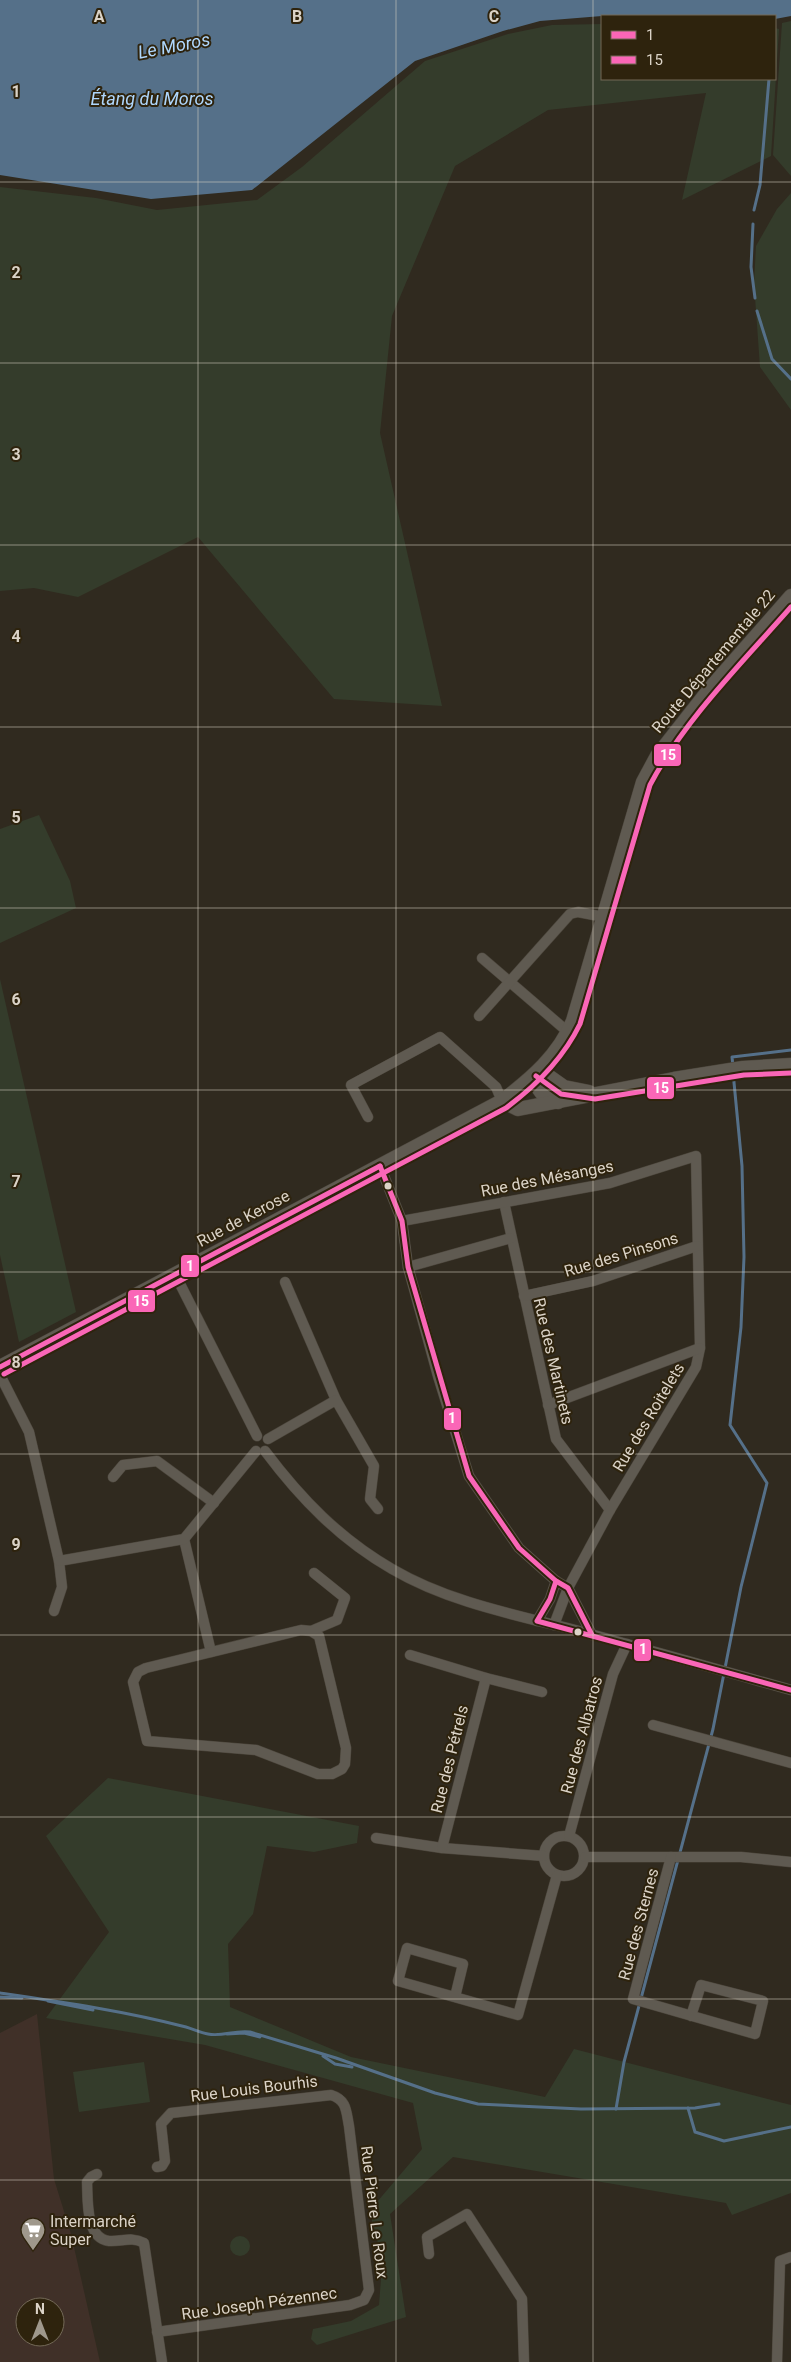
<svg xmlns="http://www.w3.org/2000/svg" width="791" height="2362" viewBox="0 0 791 2362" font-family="Roboto,sans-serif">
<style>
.commercial{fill:#403028;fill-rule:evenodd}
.green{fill:#343c2b}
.water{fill:#557089}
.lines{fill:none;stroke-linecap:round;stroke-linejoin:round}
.stream{stroke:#557089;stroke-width:3}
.street-casing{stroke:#4b453b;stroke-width:11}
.secondary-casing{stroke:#4b453b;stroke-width:15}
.street{stroke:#5f5a51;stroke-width:10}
.secondary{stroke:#5f5a51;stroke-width:14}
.bus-1-casing{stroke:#2e230d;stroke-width:9}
.bus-2-casing{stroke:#2e230d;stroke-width:9}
.bus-1{stroke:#fa66b7;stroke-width:5}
.bus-2{stroke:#fa66b7;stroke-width:5}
.grid{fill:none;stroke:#dbd3c7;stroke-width:1;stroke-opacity:0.55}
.bus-dot{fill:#dbd3c7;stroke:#2e230d;stroke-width:2}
.labels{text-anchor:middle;stroke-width:4;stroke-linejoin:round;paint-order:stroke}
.street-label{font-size:16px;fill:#dbd3c7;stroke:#2e230d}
.poi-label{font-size:16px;fill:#dbd3c7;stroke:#2e230d;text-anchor:start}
.water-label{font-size:18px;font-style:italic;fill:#afd7fd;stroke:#2e230d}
.grid-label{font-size:16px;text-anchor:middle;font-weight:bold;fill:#dbd3c7;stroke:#2e230d;stroke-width:4;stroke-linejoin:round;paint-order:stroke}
.line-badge{stroke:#2e230d;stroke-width:2}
.badge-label{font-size:14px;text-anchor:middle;font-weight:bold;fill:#fff}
</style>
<rect width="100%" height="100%" fill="#302a1f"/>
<path class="commercial" d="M 37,2014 L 54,2179 L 71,2234 L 100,2362 L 0,2362 L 0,2033 ZM 25,2307 L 55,2307 L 55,2337 L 25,2337 Z"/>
<g class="green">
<path d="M 791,21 L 791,176 L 773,155 L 782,23 Z"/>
<path d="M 602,24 L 602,79 L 775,79 L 775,28 L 779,29 L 771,156 L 682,200 L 706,93 L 548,110 L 455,166 L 392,316 L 380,433 L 442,706 L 334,699 L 198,537 L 78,597 L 34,588 L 0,591 L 0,187 L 96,198 L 157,210 L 257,200 L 302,167 L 425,61 L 508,34 L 552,25 Z"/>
<path d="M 791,193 L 791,410 L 760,367 L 754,283 L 756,246 L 777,209 Z"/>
<path d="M 39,815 L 70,881 L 76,908 L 0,943 L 0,829 Z"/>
<path d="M 0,979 L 76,1312 L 19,1342 L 0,1255 Z"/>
<path d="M 108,1778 L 359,1826 L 357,1843 L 314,1852 L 267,1846 L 253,1914 L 228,1944 L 230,2007 L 351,2057 L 545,2097 L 574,2049 L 791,2105 L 791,2193 L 732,2215 L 726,2203 L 453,2157 L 390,2214 L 406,2317 L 317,2345 L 311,2339 L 313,2329 L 351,2321 L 379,2305 L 383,2252 L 373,2233 L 371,2209 L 422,2149 L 413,2103 L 205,2045 L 46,2018 L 109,1932 L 46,1836 Z"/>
<path d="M 144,2062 L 150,2102 L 79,2112 L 73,2072 Z"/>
<circle cx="240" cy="2246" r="10"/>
</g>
<path class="water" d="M 0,0 L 791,0 L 791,16 L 775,19 L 775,16 L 602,16 L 540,21 L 503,31 L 415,61 L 252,190 L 151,199 L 0,175 Z"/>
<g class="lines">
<g class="stream">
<path d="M 754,210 L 760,185 L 769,79"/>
<path d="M 753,224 L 751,267 L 755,298"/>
<path d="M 757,311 L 772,359 L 791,379"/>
<path d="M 733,1066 L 732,1057 L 791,1050"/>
<path d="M 0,1993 C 62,2002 125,2011 186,2027 C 193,2029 201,2033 208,2034 C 222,2037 234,2030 250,2032 L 336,2058 L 435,2093 L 478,2104 L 581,2109 L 695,2108 L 719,2104"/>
<path d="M 0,1997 L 22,1998"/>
<path d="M 48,2001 L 93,2010"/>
<path d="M 227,2034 L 244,2033 L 260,2037"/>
<path d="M 323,2056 L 335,2064 L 352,2067"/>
<path d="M 688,2108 L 695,2132 L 724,2141 L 791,2127"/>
<path d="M 616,2109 L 624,2062 L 713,1729 L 741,1587 L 767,1483 L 730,1425 L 741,1327 L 744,1257 L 742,1166 L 733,1072"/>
</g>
<defs>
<g id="street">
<path d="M 482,958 L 568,1032"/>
<path d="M 479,1016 L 570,914 L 578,912 L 604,917"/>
<path d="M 368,1117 L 351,1085 L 440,1037 L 496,1087 L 502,1101"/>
<path d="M 380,1166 L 402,1221 L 408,1267 L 438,1376 L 469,1476 L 519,1548 L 556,1581 L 568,1588 L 592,1635"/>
<path d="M 504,1202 L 556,1439 L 610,1510"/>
<path d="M 402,1221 L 610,1183 L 696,1156 L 700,1348 L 696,1367 L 610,1510 L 568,1588 L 554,1625"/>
<path d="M 408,1267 L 511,1238"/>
<path d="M 175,1274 L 257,1436"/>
<path d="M 285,1282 L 336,1400"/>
<path d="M 524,1296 L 593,1281 L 697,1246"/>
<path d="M 0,1375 L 29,1432 L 59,1561 L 62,1587 L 54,1611"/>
<path d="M 548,1405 L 700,1348"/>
<path d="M 268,1439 L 336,1400 L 374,1466 L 370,1499 L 378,1509"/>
<path d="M 265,1451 C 301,1499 340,1539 392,1569 C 448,1602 516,1615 579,1631 C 650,1650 720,1670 791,1690"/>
<path d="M 113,1477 L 123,1465 L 157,1461 L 214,1503"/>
<path d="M 184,1539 L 211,1652"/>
<path d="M 59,1561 L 184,1539 L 256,1451"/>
<path d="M 537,1621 L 550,1599 L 556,1581"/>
<path d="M 301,1630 L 311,1631 L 319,1636 L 346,1748 L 345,1764 L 342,1769 L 332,1774 L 318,1774 L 256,1750 L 147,1741 L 133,1682 L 138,1672 L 146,1668 Z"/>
<path d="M 311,1631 L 337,1620 L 345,1598 L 314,1573"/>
<path d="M 410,1655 L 486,1678 L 542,1692"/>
<path d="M 653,1725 L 791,1763"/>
<circle cx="564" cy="1856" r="20"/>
<path d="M 569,1836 L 613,1674 L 627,1644"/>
<path d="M 376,1838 L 442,1848 L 544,1856"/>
<path d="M 442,1848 L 486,1678"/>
<path d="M 585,1857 L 741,1857 L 791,1862"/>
<path d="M 671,1857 L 633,1999 L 755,2034 L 763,2001 L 701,1985 L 691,2016"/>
<path d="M 455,1997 L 463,1964 L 407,1948 L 398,1981 L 518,2015 L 557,1875"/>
<path d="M 157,2167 L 162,2166 L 165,2161 L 161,2124 L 171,2113 L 331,2095 C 347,2100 346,2111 349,2126 L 369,2290 L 364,2300 L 350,2305 L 157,2332"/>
<path d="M 97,2174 L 91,2177 L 87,2182 C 88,2199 85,2238 109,2241 C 122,2242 131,2236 144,2243 L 162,2362"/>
<path d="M 429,2254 L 427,2237 L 467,2214 L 522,2299 L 524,2362"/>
<path d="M 777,2362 L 780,2261 L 791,2257"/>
</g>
<g id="secondary">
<path d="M 540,1070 L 564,1087 L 589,1092"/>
<path d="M 536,1075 C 536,1091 543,1097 558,1102"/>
<path d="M 502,1101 L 518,1109 L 674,1079 L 743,1068 L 791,1065"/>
<path d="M 0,1367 L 502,1101 C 532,1078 558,1056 573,1021 L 643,782 L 657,756 L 712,686 L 791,596"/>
</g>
</defs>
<use href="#street" class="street-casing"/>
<use href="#secondary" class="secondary-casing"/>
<use href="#street" class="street"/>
<use href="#secondary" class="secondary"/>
<defs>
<g id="bus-1">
<path d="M 380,1166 L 402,1221 L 408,1267 L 469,1476 L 519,1548 L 556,1581 L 568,1588 L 592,1635"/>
<path d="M 0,1367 L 380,1166"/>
<path d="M 556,1581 L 550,1599 L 537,1621 L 791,1690"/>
</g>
<g id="bus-2">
<path d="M 536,1076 L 561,1094 L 595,1099 L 744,1075 L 791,1073"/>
<path d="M 4,1374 L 506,1108 C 537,1085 563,1059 580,1024 L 650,785 C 685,719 742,663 791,607"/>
</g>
</defs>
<use href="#bus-1" class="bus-1-casing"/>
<use href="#bus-2" class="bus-2-casing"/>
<use href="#bus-1" class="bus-1"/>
<use href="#bus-2" class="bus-2"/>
</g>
<path class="grid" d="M 198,0 L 198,2362M 396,0 L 396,2362M 593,0 L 593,2362M 0,182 L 791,182M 0,363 L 791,363M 0,545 L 791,545M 0,727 L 791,727M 0,908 L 791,908M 0,1090 L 791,1090M 0,1272 L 791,1272M 0,1454 L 791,1454M 0,1635 L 791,1635M 0,1817 L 791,1817M 0,1999 L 791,1999M 0,2180 L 791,2180"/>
<defs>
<symbol id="supermarket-pin" viewBox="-11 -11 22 30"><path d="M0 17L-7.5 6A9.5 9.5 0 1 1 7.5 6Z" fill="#9f988c" stroke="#2e230d"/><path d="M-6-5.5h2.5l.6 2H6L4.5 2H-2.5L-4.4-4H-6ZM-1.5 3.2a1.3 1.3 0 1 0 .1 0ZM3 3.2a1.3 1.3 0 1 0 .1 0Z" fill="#fff"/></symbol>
</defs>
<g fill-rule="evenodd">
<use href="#supermarket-pin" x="19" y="2216" width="28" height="38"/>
</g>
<g class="bus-dot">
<circle cx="388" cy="1186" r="4.5"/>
<circle cx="578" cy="1632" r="4.5"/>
</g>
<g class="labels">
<g class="street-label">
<text transform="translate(713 661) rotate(-50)" y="6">Route Départementale 22</text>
<text transform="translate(547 1178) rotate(-11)" y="6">Rue des Mésanges</text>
<text transform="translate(243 1218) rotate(-28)" y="6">Rue de Kerose</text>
<text transform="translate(621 1254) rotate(-17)" y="6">Rue des Pinsons</text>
<text transform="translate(554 1361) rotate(77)" y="6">Rue des Martinets</text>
<text transform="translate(648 1417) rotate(-59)" y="6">Rue des Roitelets</text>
<text transform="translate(581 1735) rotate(-75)" y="6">Rue des Albatros</text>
<text transform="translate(449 1759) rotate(-76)" y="6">Rue des Pétrels</text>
<text transform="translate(638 1924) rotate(-75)" y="6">Rue des Sternes</text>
<text transform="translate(254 2088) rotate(-7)" y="6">Rue Louis Bourhis</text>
<text transform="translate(375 2212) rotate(83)" y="6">Rue Pierre Le Roux</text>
<text transform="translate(259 2303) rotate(-8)" y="6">Rue Joseph Pézennec</text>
</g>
<g class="poi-label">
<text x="50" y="2227">Intermarché<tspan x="50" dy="18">Super</tspan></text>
</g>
<g class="water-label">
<text transform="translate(174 46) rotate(-11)" y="6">Le Moros</text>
<text x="152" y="105">Étang du Moros</text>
</g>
</g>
<g class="grid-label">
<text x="99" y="22">A</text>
<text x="297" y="22">B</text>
<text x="494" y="22">C</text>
<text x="16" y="97">1</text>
<text x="16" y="278">2</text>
<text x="16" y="460">3</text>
<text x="16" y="642">4</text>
<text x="16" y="823">5</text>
<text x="16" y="1005">6</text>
<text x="16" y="1187">7</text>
<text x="16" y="1368">8</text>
<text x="16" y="1550">9</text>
</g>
<g class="line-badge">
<rect x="653" y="743" width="29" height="24" rx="5" fill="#fa66b7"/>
<rect x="646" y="1076" width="29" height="24" rx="5" fill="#fa66b7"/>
<rect x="180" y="1254" width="20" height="24" rx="5" fill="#fa66b7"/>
<rect x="127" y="1289" width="29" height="24" rx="5" fill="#fa66b7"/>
<rect x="443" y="1407" width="19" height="24" rx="5" fill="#fa66b7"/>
<rect x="633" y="1638" width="19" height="24" rx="5" fill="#fa66b7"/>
</g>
<g class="badge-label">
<text x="668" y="760">15</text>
<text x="661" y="1093">15</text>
<text x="190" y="1271">1</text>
<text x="141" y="1306">15</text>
<text x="452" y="1423">1</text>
<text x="643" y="1654">1</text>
</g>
<rect x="601" y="15" width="175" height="65" fill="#2e230d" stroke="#736957"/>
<rect x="611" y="31" width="25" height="8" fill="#fa66b7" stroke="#736957"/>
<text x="646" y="40" font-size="15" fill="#dbd3c7">1</text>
<rect x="611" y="56" width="25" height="8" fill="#fa66b7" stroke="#736957"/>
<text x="646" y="65" font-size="15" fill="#dbd3c7">15</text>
<g transform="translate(40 2322)"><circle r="24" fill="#2e230d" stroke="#736957"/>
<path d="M0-4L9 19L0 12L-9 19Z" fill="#9f988c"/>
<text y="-8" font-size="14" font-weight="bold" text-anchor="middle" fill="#dbd3c7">N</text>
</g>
</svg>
